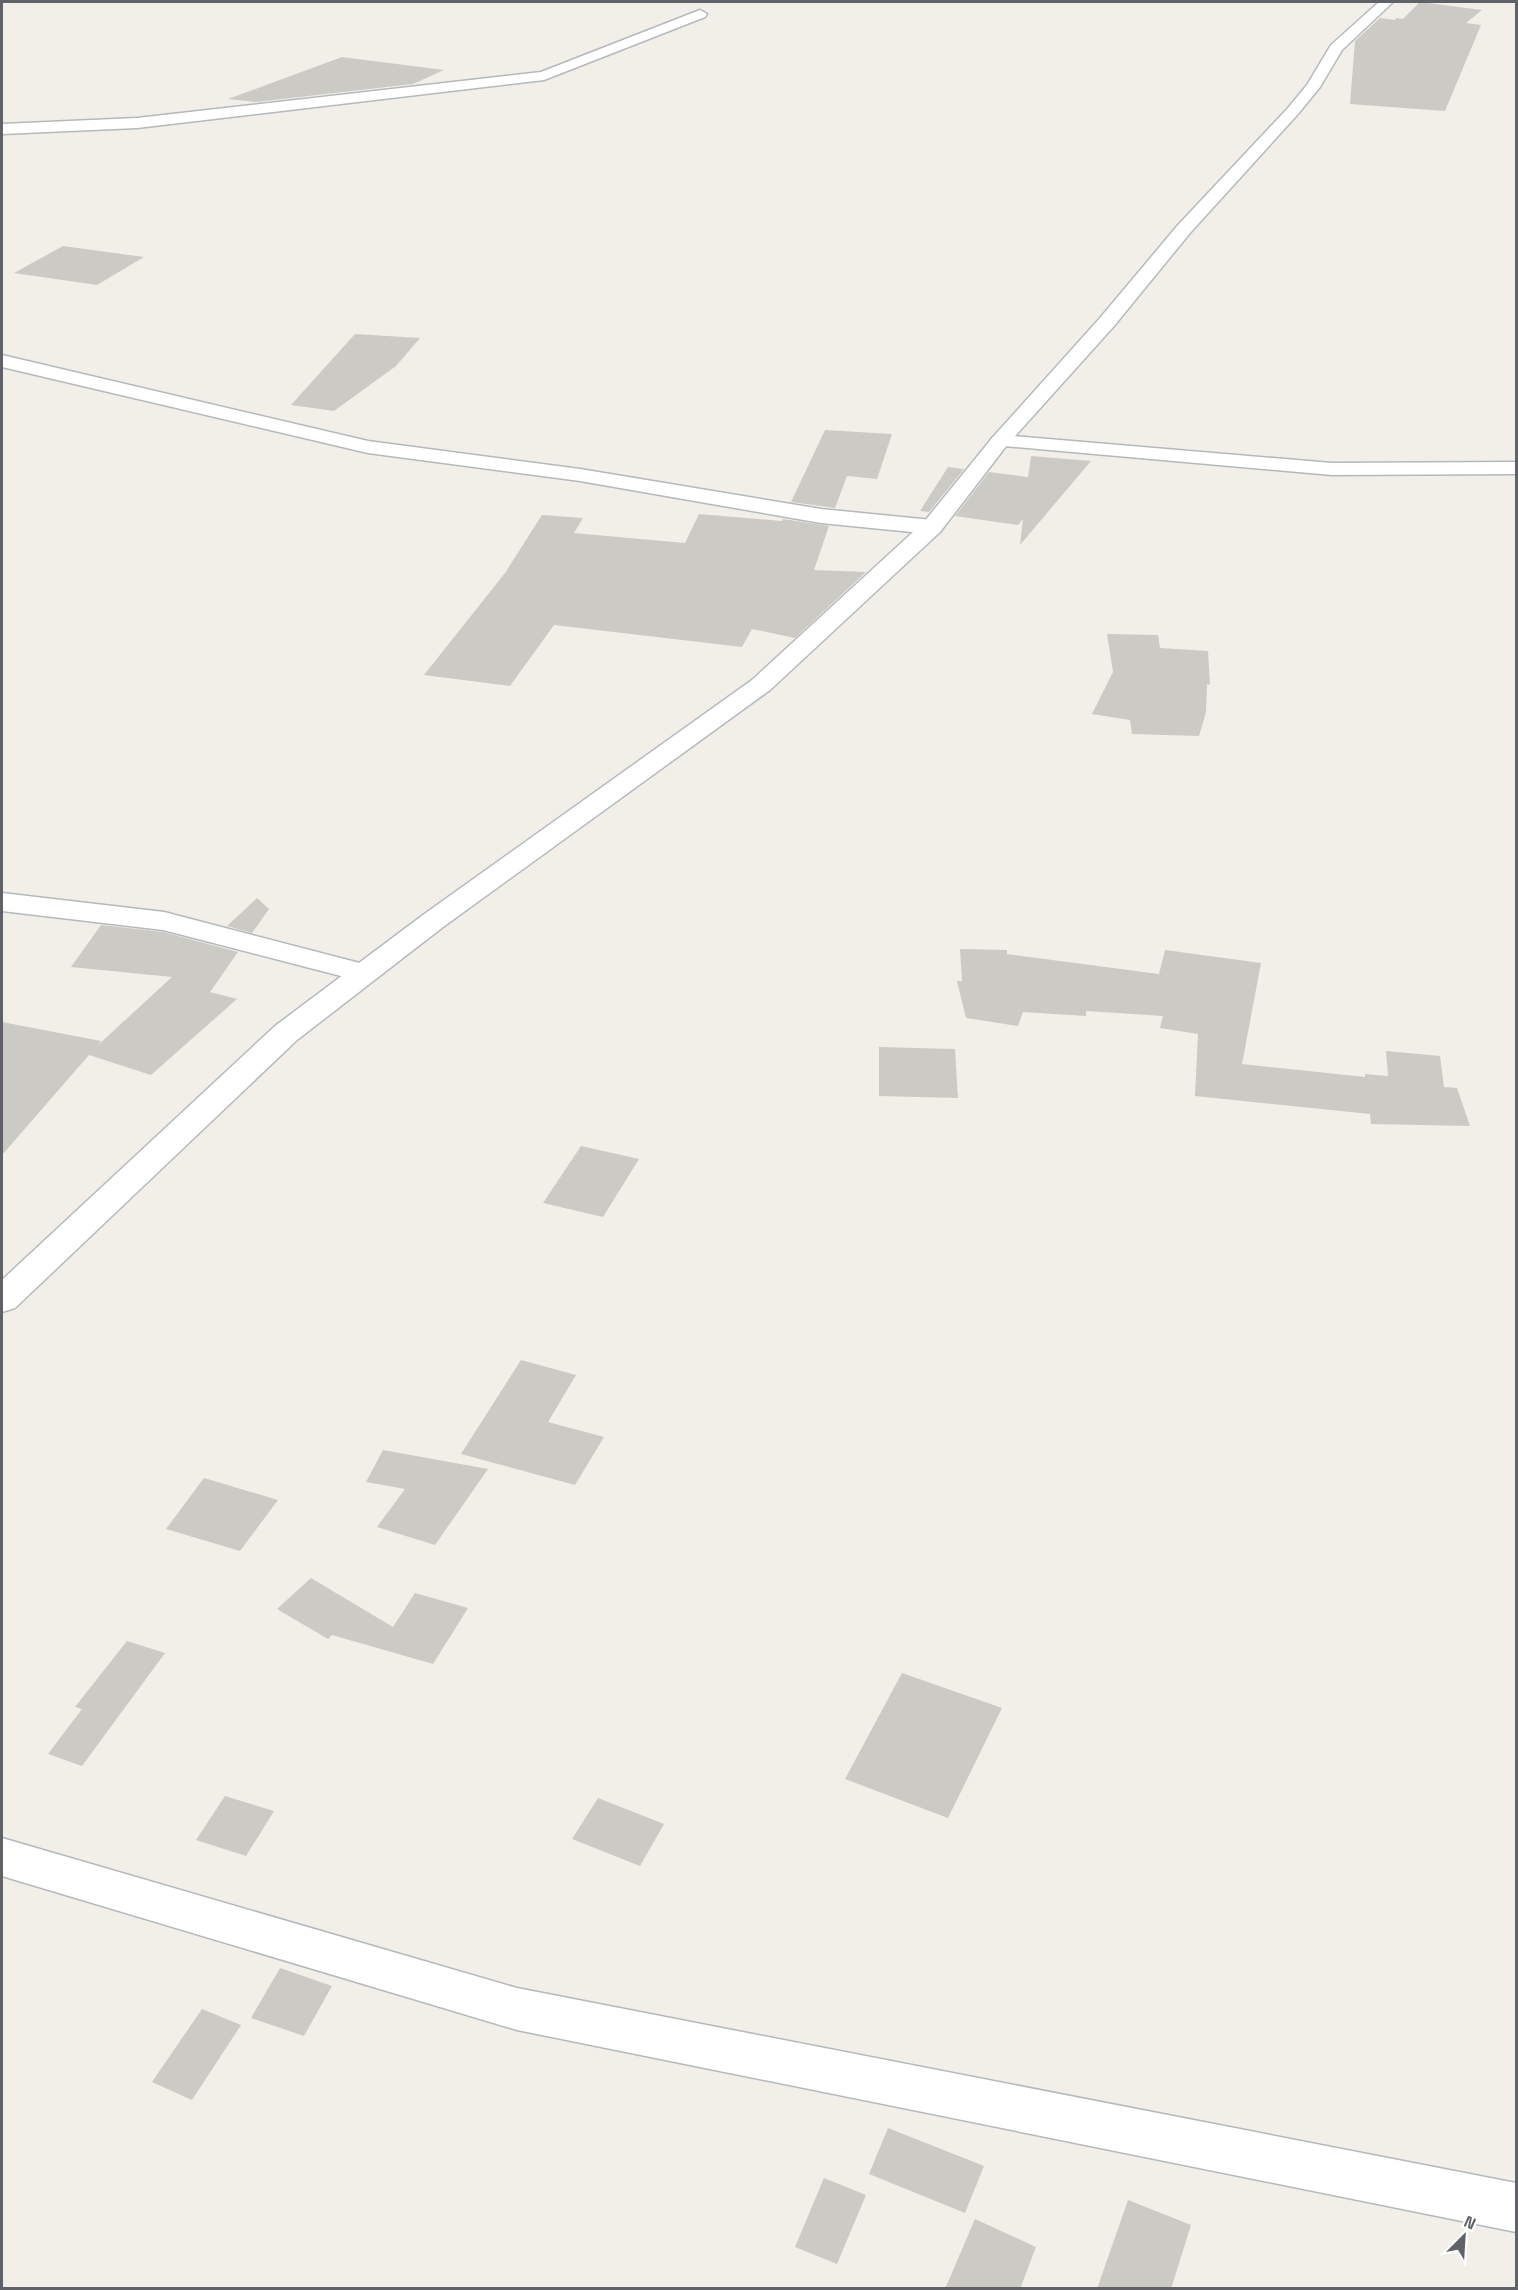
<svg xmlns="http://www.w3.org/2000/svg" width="1518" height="2290" viewBox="0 0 1518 2290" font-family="'Space Grotesk',sans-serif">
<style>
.building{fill:#cccac5}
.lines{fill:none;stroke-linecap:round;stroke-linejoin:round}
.street-casing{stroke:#b5b8bc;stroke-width:3}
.secondary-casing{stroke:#b6babf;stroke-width:3}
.street{fill:#fff;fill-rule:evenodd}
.secondary{fill:#fff;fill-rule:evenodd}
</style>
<rect width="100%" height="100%" fill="#f1efe8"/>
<g class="building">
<path d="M 1420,2 L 1482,10 L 1466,23 L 1481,25 L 1445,111 L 1350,104 L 1355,41 L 1380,18 L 1395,20 L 1396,18 L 1403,19 Z"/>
<path d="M 342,57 L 444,70 L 413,84 L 256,102 L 228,99 Z"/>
<path d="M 63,246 L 144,257 L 97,285 L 14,273 Z"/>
<path d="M 355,334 L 420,338 L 396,366 L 334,411 L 291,405 Z"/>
<path d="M 825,430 L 892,434 L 877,479 L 847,476 L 835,508 L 791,502 Z"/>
<path d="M 1031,456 L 1091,461 L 1020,545 L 1023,519 L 1018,525 L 955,516 L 989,472 L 1028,477 Z"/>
<path d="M 948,467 L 964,469 L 929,512 L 920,511 Z"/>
<path d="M 699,514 L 782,521 L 783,519 L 829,526 L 814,570 L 866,572 L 795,638 L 752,629 L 742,647 L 554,625 L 510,686 L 424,675 L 505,573 L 542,515 L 583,518 L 574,533 L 685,543 Z"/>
<path d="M 1107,634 L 1158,635 L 1160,648 L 1208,651 L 1210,685 L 1207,684 L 1206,712 L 1199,736 L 1132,734 L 1130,720 L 1092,714 L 1113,672 Z"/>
<path d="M 257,898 L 269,909 L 252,933 L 227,926 Z"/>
<path d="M 101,925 L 163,932 L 238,952 L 210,992 L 237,999 L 151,1075 L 89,1055 L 2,1155 L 2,1022 L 101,1041 L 97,1046 L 172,977 L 71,967 Z"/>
<path d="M 960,949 L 1007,950 L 1007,954 L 1159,974 L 1165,950 L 1261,963 L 1242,1064 L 1365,1077 L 1365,1074 L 1388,1076 L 1386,1051 L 1440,1056 L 1444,1087 L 1457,1088 L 1470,1126 L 1371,1124 L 1370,1114 L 1195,1096 L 1198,1034 L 1160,1028 L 1163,1016 L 1086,1011 L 1086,1016 L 1023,1012 L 1018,1026 L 966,1018 L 957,981 L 962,981 Z"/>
<path d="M 879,1047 L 955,1049 L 958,1098 L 879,1096 Z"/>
<path d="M 581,1146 L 639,1159 L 603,1217 L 543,1203 Z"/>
<path d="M 521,1360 L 576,1375 L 548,1422 L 604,1437 L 575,1485 L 461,1454 Z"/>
<path d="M 383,1450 L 488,1469 L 435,1545 L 377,1527 L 405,1489 L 366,1482 Z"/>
<path d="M 204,1478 L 278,1500 L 240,1551 L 166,1529 Z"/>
<path d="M 311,1578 L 393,1627 L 415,1593 L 468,1608 L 433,1664 L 332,1635 L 328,1639 L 277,1609 Z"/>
<path d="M 127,1641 L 165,1653 L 82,1766 L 48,1754 L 82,1709 L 75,1707 Z"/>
<path d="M 902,1673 L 1002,1708 L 948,1818 L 845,1779 Z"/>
<path d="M 225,1796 L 274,1811 L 246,1856 L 196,1840 Z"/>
<path d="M 598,1798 L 664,1824 L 640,1866 L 572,1839 Z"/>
<path d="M 280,1968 L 332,1986 L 304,2036 L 251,2018 Z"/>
<path d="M 202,2009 L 241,2025 L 192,2100 L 152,2082 Z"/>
<path d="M 888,2128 L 984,2166 L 965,2213 L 869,2174 Z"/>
<path d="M 824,2178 L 866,2195 L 837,2264 L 795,2247 Z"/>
<path d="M 1128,2200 L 1191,2225 L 1171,2289 L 1097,2289 Z"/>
<path d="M 975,2219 L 1036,2247 L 1020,2289 L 945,2289 Z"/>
</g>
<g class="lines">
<defs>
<g id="street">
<path d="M 700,10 L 707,14 L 705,17 L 544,80 L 137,128 L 2,134 L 2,124 L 137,118 L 541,72 Z"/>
<path d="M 2,355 L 368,441 L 580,469 L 821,509 L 932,520 L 940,522 L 943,527 L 940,532 L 932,534 L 821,523 L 580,481 L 368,453 L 2,367 Z"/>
<path d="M 1000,435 L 1332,463 L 1516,462 L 1516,474 L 1332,475 L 993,445 L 990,441 L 993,437 Z"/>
<path d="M 2,893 L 164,912 L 375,967 L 379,973 L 375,979 L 364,982 L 163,930 L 2,911 Z"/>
<path d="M 2,1838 L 517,1988 L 1516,2183 L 1516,2232 L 517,2030 L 2,1876 Z"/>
</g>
<path id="secondary" d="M 1379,2 L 1393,2 L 1342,50 L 1320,87 L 1298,114 L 1190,233 L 1114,326 L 1007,445 L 940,532 L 770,690 L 443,927 L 297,1040 L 15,1308 L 2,1312 L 2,1280 L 275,1026 L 423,915 L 752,680 L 924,522 L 993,437 L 1100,318 L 1178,225 L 1288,108 L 1307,85 L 1331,45 Z"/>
</defs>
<use href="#street" class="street-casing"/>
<use href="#secondary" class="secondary-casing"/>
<use href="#street" class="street"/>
<use href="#secondary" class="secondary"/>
</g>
<rect width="1518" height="2290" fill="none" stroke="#5f6368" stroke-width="6"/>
<g transform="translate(1464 2236) rotate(24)" stroke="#ffffff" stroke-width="4.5" paint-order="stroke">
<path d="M0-4.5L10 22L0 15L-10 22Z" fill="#5f6368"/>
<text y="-9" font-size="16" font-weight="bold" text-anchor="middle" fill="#5f6368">N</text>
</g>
</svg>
